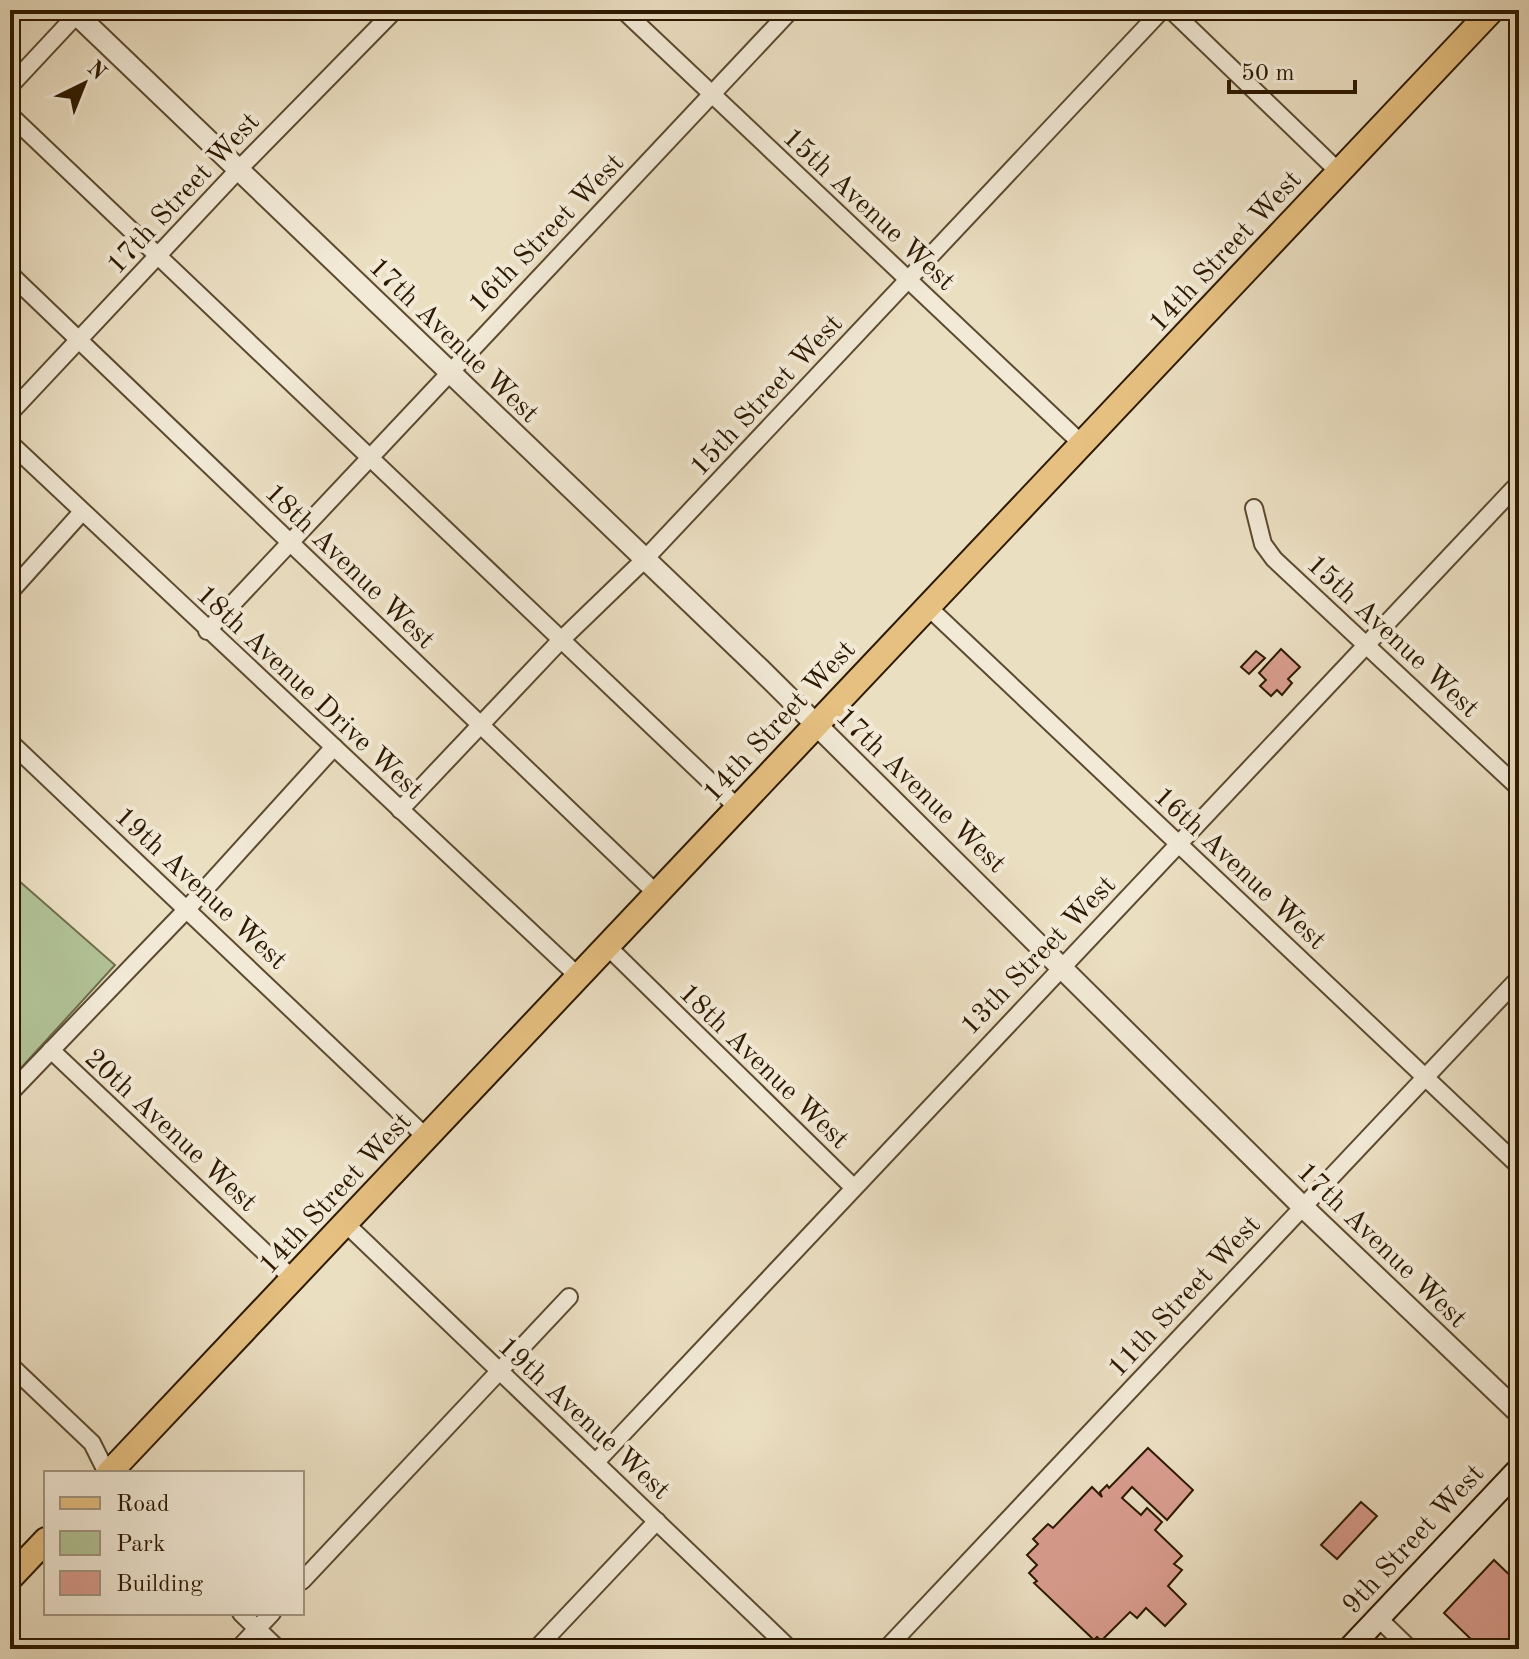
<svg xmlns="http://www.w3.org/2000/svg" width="1529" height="1659" viewBox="0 0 1529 1659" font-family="'Old Standard TT',serif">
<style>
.green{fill:#b2c397;stroke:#706e4c;stroke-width:2}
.building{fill:#d99d8e;stroke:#2d1900;stroke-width:2}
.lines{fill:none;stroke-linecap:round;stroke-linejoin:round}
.minor-casing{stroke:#5c4a30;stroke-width:20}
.tertiary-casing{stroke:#5c4a30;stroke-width:24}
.secondary-casing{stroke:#2d1900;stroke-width:26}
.primary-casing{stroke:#2d1900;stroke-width:28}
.minor{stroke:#f2ead7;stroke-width:16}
.tertiary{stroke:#f2ead7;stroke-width:20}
.secondary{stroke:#f2ead7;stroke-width:22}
.primary{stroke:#e6c081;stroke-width:24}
.labels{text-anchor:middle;stroke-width:8;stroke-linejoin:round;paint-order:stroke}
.street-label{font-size:28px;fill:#2d1900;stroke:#f2ead7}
</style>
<rect width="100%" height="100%" fill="#ebdfc2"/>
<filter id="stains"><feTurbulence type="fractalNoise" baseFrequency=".0025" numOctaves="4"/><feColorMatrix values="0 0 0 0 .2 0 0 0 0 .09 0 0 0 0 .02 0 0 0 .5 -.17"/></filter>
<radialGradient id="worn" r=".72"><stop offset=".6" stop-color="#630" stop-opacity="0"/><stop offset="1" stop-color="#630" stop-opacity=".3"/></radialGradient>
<path class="green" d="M 10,873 L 115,965 L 10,1080 Z"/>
<g class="building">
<path d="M 1281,649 L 1300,667 L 1288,679 L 1292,683 L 1282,695 L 1277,690 L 1271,696 L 1260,686 L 1266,680 L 1259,673 Z"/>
<path d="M 1256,651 L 1265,658 L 1249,674 L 1241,667 Z"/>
<path d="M 1148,1448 L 1193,1490 L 1167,1520 L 1132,1487 L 1122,1498 L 1141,1515 L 1147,1508 L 1162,1522 L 1155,1530 L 1182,1556 L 1174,1564 L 1182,1570 L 1168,1586 L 1186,1604 L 1165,1626 L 1146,1608 L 1137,1618 L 1130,1612 L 1101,1641 L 1097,1637 L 1094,1640 L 1034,1583 L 1037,1581 L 1029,1573 L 1037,1565 L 1027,1555 L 1038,1544 L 1033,1539 L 1048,1524 L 1053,1528 L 1092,1487 L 1102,1497 L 1100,1492 L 1107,1485 L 1109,1488 Z"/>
<path d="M 1361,1502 L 1377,1516 L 1337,1559 L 1321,1545 Z"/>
<path d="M 1494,1560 L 1519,1584 L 1519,1649 L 1481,1649 L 1444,1613 Z"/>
</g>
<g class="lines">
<defs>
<g id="minor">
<path d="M 623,10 L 1082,444"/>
<path d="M 1171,10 L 1339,172"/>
<path d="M 10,86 L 81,10"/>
<path d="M 10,115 L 737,807"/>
<path d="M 10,274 L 656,893"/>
<path d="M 10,413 L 239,169 L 395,10"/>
<path d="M 10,443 L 578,976"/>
<path d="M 1254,508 L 1263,544 L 1274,559 L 1519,788"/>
<path d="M 10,592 L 82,512"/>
<path d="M 927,606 L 1519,1166"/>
<path d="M 207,631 L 791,10"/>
<path d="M 10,742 L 427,1138"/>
<path d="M 400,810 L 559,642 L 645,559 L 1162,10"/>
<path d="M 606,945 L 853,1187"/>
<path d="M 51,1050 L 293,1279"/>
<path d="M 10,1093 L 187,909 L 334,747"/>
<path d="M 345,1223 L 790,1649"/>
<path d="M 10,1365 L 92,1443 L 107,1473"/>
<path d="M 596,1462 L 1519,483"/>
<path d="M 302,1581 L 569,1297"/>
<path d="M 241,1613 L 278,1649"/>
<path d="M 1378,1618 L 1410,1649"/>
<path d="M 238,1649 L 272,1613"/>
<path d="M 536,1649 L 657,1521"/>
<path d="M 886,1649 L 1519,978"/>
</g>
<path id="tertiary" d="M 72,10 L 760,669 L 1302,1206 L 1519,1413"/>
<path id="secondary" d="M 1349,1649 L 1519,1469"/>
<g id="primary">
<path d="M 109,1473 L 1492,10"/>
<path d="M 10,1578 L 46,1540"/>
</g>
</defs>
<use href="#minor" class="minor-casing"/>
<use href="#tertiary" class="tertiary-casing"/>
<use href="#secondary" class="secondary-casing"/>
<use href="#primary" class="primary-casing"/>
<use href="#minor" class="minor"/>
<use href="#tertiary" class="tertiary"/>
<use href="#secondary" class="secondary"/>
<use href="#primary" class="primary"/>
</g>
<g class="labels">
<g class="street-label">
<text transform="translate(182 192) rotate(-47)" y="10">17th Street West</text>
<text transform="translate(870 208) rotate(43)" y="10">15th Avenue West</text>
<text transform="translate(545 232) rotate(-46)" y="10">16th Street West</text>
<text transform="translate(1224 250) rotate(-47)" y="10">14th Street West</text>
<text transform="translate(455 339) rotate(44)" y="10">17th Avenue West</text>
<text transform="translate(765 394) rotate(-47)" y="10">15th Street West</text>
<text transform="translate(351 565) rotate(44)" y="10">18th Avenue West</text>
<text transform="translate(1394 635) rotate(43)" y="10">15th Avenue West</text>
<text transform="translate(311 691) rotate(43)" y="10">18th Avenue Drive West</text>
<text transform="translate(778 720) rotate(-47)" y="10">14th Street West</text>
<text transform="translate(922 789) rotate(44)" y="10">17th Avenue West</text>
<text transform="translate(1241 867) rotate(43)" y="10">16th Avenue West</text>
<text transform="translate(202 887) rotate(43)" y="10">19th Avenue West</text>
<text transform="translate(1037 954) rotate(-46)" y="10">13th Street West</text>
<text transform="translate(765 1065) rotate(44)" y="10">18th Avenue West</text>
<text transform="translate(172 1129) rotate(43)" y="10">20th Avenue West</text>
<text transform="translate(334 1192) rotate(-47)" y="10">14th Street West</text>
<text transform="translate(1383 1244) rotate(44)" y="10">17th Avenue West</text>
<text transform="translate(1183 1295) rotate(-47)" y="10">11th Street West</text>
<text transform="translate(585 1417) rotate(43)" y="10">19th Avenue West</text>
<text transform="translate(1412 1538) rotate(-47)" y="10">9th Street West</text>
</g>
</g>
<rect width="1529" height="1659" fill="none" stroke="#ebdfc2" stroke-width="40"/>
<rect x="12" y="12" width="1505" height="1635" fill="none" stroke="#2d1900" stroke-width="4"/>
<rect x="20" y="20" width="1489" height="1619" fill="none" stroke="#2d1900" stroke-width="2"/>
<rect x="44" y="1471" width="260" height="144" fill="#f2ead7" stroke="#a39681" stroke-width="2"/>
<rect x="60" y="1497" width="40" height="12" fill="#e6c081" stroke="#a39681" stroke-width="2"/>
<text x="116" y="1511" font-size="24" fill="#2d1900">Road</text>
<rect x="60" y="1531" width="40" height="24" fill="#b2c397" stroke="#a39681" stroke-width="2"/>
<text x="116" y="1551" font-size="24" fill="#2d1900">Park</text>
<rect x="60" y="1571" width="40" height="24" fill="#d99d8e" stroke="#a39681" stroke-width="2"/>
<text x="116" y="1591" font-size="24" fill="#2d1900">Building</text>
<g transform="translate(84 84) rotate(43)" stroke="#f2ead7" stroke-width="6" paint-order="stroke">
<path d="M0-6L14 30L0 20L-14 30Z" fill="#2d1900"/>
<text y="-12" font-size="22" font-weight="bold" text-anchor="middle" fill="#2d1900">N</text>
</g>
<path d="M1229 80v12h126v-12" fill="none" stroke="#2d1900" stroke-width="4"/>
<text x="1241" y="80" font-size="24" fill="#2d1900" stroke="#f2ead7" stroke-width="6" paint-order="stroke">50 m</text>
<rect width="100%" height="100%" filter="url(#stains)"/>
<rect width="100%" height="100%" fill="url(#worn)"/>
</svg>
